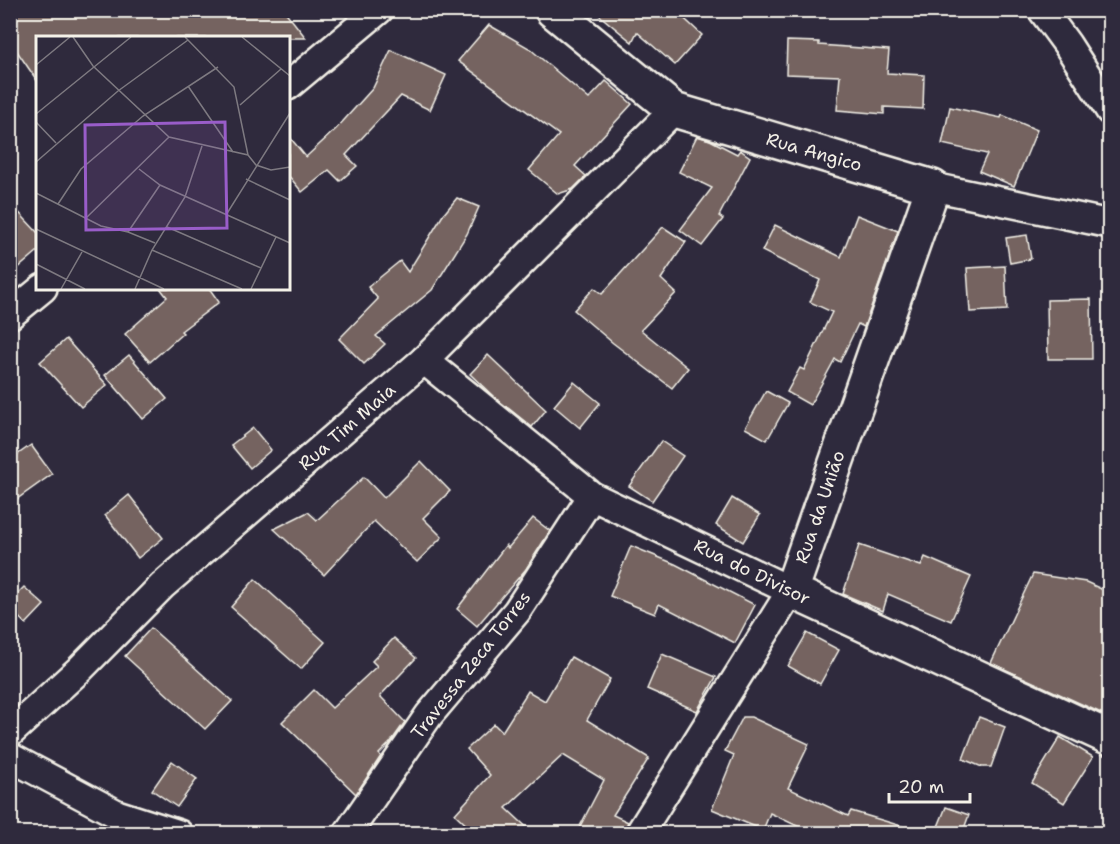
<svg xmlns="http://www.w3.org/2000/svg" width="1120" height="844" viewBox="0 0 1120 844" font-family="'Shantell Sans',sans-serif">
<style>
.building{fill:#746461;stroke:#f4f1e8;stroke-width:1.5}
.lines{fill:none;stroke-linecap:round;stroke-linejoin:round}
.minor-casing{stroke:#f4f1e8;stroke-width:32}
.tertiary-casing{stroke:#f4f1e8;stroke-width:38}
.minor{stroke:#2f2a3d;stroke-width:27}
.tertiary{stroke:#2f2a3d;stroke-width:33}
.labels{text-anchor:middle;stroke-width:4.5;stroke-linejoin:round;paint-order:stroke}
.street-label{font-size:18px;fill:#f4f1e8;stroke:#2f2a3d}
.inset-road{fill:none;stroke:#7e7a81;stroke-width:1.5}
.view{fill:#995dc9;fill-opacity:0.15;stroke:#995dc9;stroke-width:3}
.inset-edge{fill:none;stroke:#f4f1e8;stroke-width:3}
</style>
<rect width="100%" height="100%" fill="#2f2a3d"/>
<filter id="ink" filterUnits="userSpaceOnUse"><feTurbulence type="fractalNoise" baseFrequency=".0167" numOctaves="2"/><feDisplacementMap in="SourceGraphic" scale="12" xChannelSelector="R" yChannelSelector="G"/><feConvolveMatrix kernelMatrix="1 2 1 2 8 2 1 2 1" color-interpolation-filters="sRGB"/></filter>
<g filter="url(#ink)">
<g class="building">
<path d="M 10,10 L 284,10 L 306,38 L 38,38 L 38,82 L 10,41 Z"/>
<path d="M 593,10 L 675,10 L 702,35 L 675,65 L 637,32 L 632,42 Z"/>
<path d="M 489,25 L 529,48 L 589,99 L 606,81 L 632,104 L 575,166 L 586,176 L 573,189 L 558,194 L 529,170 L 559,135 L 458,61 Z"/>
<path d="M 787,41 L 819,42 L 819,45 L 889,50 L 887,73 L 924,75 L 923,109 L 884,107 L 884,114 L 837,110 L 840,76 L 786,74 Z"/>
<path d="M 391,50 L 446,75 L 430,110 L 401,96 L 346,155 L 357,166 L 340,181 L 329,170 L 302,192 L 288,175 L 288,135 L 306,157 L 336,129 L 373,88 Z"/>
<path d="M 950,107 L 1001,118 L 1002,115 L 1037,130 L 1014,186 L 979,171 L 987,154 L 942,144 Z"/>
<path d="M 697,136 L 710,140 L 737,154 L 740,150 L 750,157 L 719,216 L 723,219 L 702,246 L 680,230 L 712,188 L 679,172 Z"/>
<path d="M 457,198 L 479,207 L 467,234 L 432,290 L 376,336 L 385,344 L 364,364 L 339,339 L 378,299 L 368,287 L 400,261 L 408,272 L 443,215 Z"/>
<path d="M 10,203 L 38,233 L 38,251 L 10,275 Z"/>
<path d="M 857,215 L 898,231 L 864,327 L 858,324 L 840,362 L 835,359 L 810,405 L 787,392 L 800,368 L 804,370 L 832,312 L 810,302 L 820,280 L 762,251 L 775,225 L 841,257 Z"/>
<path d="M 663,227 L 686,242 L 661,279 L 676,293 L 641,330 L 688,368 L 672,388 L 613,343 L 574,310 L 594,288 L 602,294 Z"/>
<path d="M 1027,235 L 1031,259 L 1010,263 L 1006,238 Z"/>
<path d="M 1005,266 L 1007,310 L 970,312 L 967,268 Z"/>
<path d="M 160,288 L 209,288 L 219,302 L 181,331 L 183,333 L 150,362 L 125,334 L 167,297 Z"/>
<path d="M 1091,299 L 1092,359 L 1048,359 L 1047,300 Z"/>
<path d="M 66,339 L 107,385 L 81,407 L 40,362 Z"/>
<path d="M 129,355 L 167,399 L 143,419 L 105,375 Z"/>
<path d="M 488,355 L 546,410 L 532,427 L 494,397 L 470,374 Z"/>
<path d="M 574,382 L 600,403 L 580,428 L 554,406 Z"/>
<path d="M 766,391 L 788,403 L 767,440 L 745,428 Z"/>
<path d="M 253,428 L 271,450 L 250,468 L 231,445 Z"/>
<path d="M 661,441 L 683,456 L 652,501 L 629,486 Z"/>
<path d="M 31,445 L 52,474 L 10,504 L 10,460 Z"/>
<path d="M 421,461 L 450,491 L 423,518 L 442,537 L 417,562 L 374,521 L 324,575 L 274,529 L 308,512 L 317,520 L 364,477 L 384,498 Z"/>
<path d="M 129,495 L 163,538 L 138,558 L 105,515 Z"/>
<path d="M 732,498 L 760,515 L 743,542 L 716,525 Z"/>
<path d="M 533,518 L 550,531 L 526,569 L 477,626 L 457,609 L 506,545 L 508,548 Z"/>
<path d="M 859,545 L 921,566 L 925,557 L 971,577 L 951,621 L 888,594 L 883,611 L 843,594 Z"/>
<path d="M 631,546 L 675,564 L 755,605 L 735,643 L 659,604 L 655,614 L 610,596 Z"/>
<path d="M 1033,574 L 1086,582 L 1110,593 L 1110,717 L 991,663 Z"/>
<path d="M 255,579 L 325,642 L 301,669 L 231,607 Z"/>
<path d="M 24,587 L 44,605 L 26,624 L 10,609 L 10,601 Z"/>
<path d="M 151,628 L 232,701 L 205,729 L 125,656 Z"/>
<path d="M 807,633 L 839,650 L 820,684 L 788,666 Z"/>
<path d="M 394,638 L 416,658 L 380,696 L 405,722 L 390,743 L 379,754 L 381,756 L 356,794 L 282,722 L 314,690 L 332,708 L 377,666 L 372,661 Z"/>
<path d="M 662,654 L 716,677 L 697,711 L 647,689 Z"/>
<path d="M 571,657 L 610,679 L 587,720 L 649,758 L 613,815 L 628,822 L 623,834 L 576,834 L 604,780 L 563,755 L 506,808 L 534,834 L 476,834 L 455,814 L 490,775 L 467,749 L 494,724 L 502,732 L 528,691 L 545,701 Z"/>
<path d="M 743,717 L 751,717 L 809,744 L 788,788 L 848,816 L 851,811 L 908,828 L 907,834 L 814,834 L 770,813 L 763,830 L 712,809 L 734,755 L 725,751 Z"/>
<path d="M 979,717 L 1005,727 L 991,767 L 982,767 L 963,759 Z"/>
<path d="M 1060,737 L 1093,757 L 1064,803 L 1032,783 Z"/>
<path d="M 172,761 L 197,779 L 177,807 L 152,790 Z"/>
<path d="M 946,807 L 969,815 L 962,834 L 935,834 Z"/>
</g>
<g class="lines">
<defs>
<g id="minor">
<path d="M 1042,10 L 1067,44 L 1110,111"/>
<path d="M 288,86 L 379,10"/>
<path d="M 933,187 L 1110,224"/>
<path d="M 10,315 L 43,288"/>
<path d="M 424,360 L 592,496 L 791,591 L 639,834"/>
<path d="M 10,733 L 80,669 L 162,586 L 424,360 L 674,110"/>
<path d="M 10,757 L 117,814 L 179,834"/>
<path d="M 347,834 L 429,715 L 517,611 L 592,496"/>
</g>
<path id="tertiary" d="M 552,10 L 674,110 L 933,187 L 791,591 L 1110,738"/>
</defs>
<use href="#minor" class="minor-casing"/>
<use href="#tertiary" class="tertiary-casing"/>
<use href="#minor" class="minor"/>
<use href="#tertiary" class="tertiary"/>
</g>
</g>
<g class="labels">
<g class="street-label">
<text transform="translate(814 152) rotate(16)" y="6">Rua Angico</text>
<text transform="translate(347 427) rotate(-41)" y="6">Rua Tim Maia</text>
<text transform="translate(820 507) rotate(-71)" y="6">Rua da União</text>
<text transform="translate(752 572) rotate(26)" y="6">Rua do Divisor</text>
<text transform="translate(471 665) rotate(-52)" y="6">Travessa Zeca Torres</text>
</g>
</g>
<g transform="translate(36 36)">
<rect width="254" height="254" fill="#2f2a3d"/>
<path class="inset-road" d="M 37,1 L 57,30 L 133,101 L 212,119 L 220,129 L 235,134 L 254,131M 149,1 L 198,51 L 212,119M 206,1 L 254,40M 0,29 L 34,1M 152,50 L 197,116M 204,69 L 245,33M 0,78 L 95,1M 0,86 L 20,107M 0,126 L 82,55 L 152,4M 103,133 L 124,149 L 254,207M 210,143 L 254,164M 0,157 L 65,190 L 92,196 L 119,207M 22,168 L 45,133 L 107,80 L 182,31M 190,179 L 254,77M 50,182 L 133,101M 131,191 L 225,232M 0,193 L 128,253M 92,196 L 124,149M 116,214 L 206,253M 0,228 L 49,253M 25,253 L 46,216M 99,253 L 116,214 L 149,161 L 166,110M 215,253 L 240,201"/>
<path class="view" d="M 189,86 L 191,192 L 50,194 L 49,89 Z"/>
<rect width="254" height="254" class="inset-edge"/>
</g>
<rect width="1120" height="844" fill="none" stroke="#2f2a3d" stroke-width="36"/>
<rect x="18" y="18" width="1084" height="808" fill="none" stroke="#f4f1e8" stroke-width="2" filter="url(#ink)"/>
<path d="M889 793v9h81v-9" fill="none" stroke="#f4f1e8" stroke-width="3"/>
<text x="898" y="793" font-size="18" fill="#f4f1e8" stroke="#2f2a3d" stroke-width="4.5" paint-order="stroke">20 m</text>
</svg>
